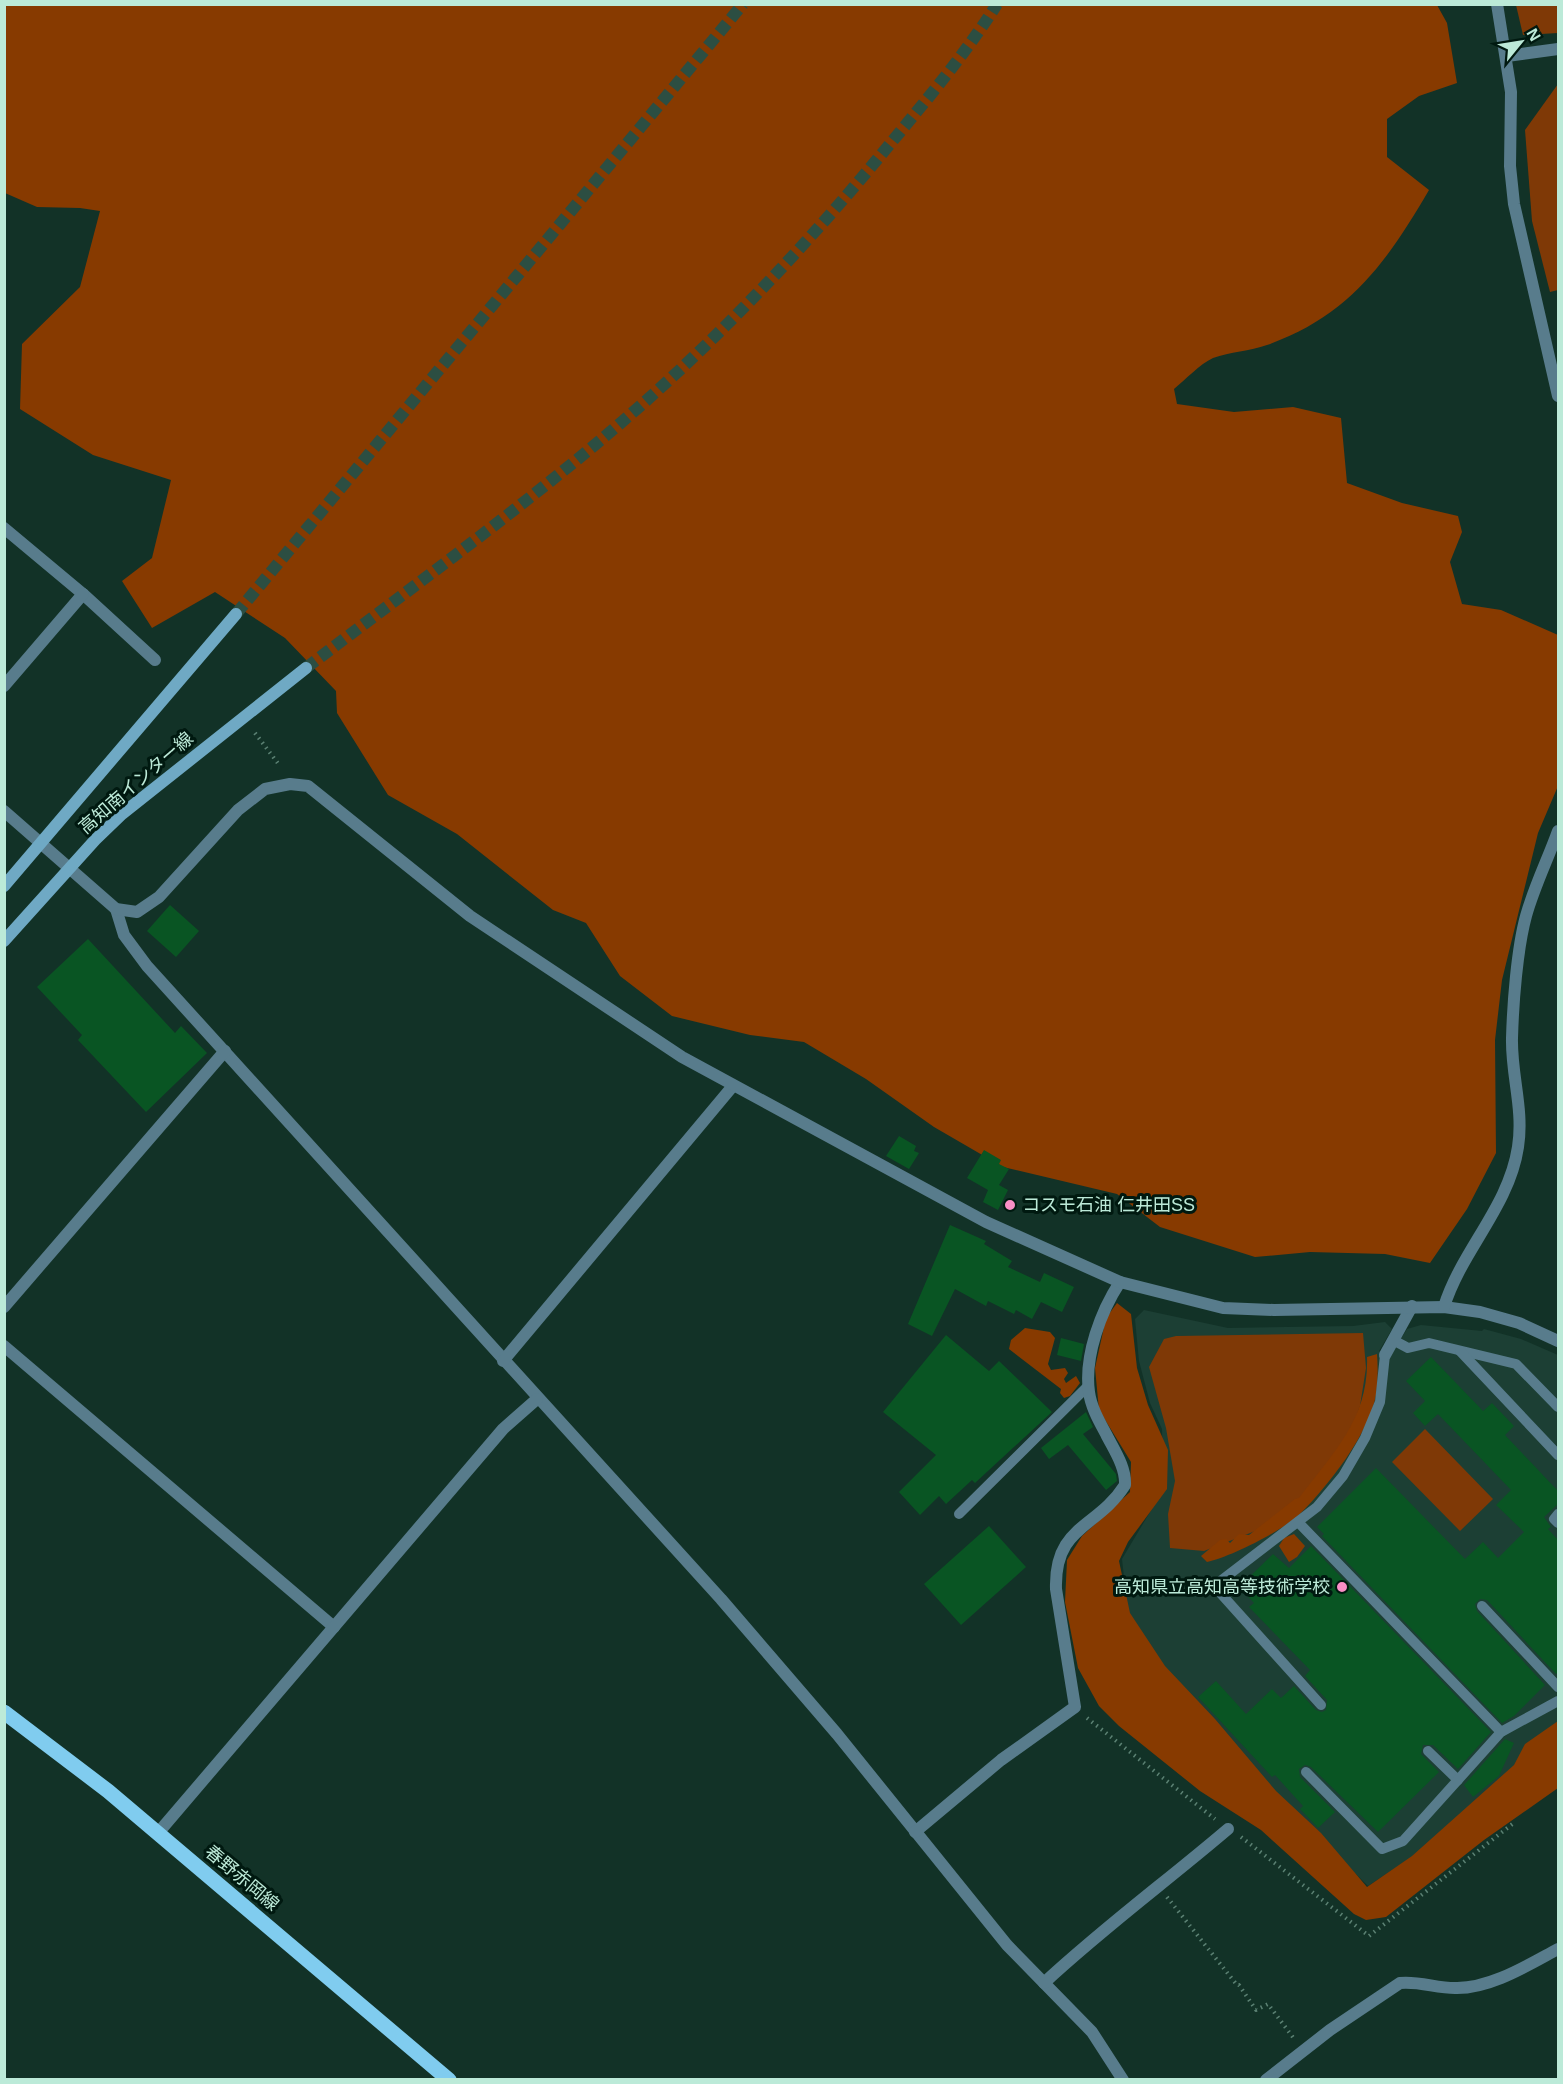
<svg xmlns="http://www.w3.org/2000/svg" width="1563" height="2084" viewBox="0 0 1563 2084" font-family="Arial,'Noto Sans JP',sans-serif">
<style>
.built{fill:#1c3f34}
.green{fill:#7f3906}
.forest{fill:#873a00}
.building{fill:#095523}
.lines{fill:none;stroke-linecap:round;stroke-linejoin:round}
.secondary-tunnel{stroke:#2c4e42;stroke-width:12;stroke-dasharray:12 6;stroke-linecap:butt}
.path{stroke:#5b8173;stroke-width:4;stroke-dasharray:1.5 4.5;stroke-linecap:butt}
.service{stroke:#587c8c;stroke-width:10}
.minor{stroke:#587c8c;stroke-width:12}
.tertiary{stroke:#587c8c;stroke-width:12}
.secondary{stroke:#6fa9c4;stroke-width:12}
.primary{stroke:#80ccef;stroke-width:15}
.poi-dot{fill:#fa8fc6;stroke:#001910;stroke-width:2}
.labels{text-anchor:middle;stroke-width:6;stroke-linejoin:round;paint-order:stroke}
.street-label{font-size:18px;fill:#bcead8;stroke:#001910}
.poi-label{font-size:18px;fill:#bcead8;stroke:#001910;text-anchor:start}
</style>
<rect width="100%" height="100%" fill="#123227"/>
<path class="built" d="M 1144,1310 L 1228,1328 L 1353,1326 L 1385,1322 L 1392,1329 L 1379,1351 L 1390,1356 L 1407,1329 L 1421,1325 L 1482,1331 L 1484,1329 L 1521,1339 L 1558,1355 L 1558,1738 L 1439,1839 L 1368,1886 L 1272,1791 L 1143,1642 L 1128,1614 L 1122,1559 L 1156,1502 L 1163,1473 L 1162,1429 L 1150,1403 L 1139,1361 L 1135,1319 Z"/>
<g class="green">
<path d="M 1516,5 L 1558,5 L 1558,33 L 1523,35 Z"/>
<path d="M 1558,84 L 1558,290 L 1550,292 L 1532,221 L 1525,130 Z"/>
<path d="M 1363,1333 L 1366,1368 L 1360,1406 L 1350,1434 L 1300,1502 L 1263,1528 L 1204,1551 L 1170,1548 L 1168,1514 L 1175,1481 L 1166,1428 L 1149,1367 L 1164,1339 L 1176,1336 Z"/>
<path d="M 1425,1429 L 1493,1499 L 1460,1531 L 1392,1462 Z"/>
</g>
<g class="forest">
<path d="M 5,5 L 1437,5 L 1447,23 L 1457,83 L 1419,96 L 1387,119 L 1387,157 L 1429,190 C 1387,262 1349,316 1267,345 C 1250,351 1230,352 1213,358 C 1200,364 1185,380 1174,389 L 1177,404 L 1234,412 L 1293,407 L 1341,418 L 1347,483 L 1402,503 L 1458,516 L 1462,532 L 1450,562 L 1462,604 L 1501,610 L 1558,635 L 1558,786 L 1538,833 L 1502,980 L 1495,1040 L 1496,1153 L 1467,1209 L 1430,1263 L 1385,1254 L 1310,1252 L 1255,1257 L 1160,1227 L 1117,1194 L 1003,1167 L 934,1127 L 866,1079 L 804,1042 L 750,1035 L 672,1016 L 620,976 L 586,923 L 553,910 L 457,834 L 388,795 L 337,713 L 336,691 L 285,638 L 215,592 L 152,628 L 122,581 L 152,558 L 171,480 L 93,455 L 20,409 L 22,344 L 80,287 L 100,211 L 80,208 L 37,207 L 5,193 Z"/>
<path d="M 1117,1303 L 1131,1314 L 1137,1368 L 1148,1405 L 1168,1450 L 1167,1489 L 1128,1542 L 1119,1561 L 1130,1613 L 1165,1666 L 1215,1719 L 1276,1791 L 1321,1833 L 1367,1887 L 1412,1856 L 1514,1765 L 1525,1744 L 1558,1721 L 1558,1788 L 1484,1840 L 1386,1917 L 1366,1920 L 1354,1914 L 1261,1830 L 1200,1791 L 1119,1726 L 1099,1706 L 1078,1668 L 1065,1602 L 1067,1560 L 1082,1536 L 1130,1492 L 1131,1462 L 1099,1410 L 1095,1368 L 1106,1318 Z"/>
<path d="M 1025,1328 L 1050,1332 L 1055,1338 L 1048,1364 L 1051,1370 L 1065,1368 L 1068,1373 L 1064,1379 L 1066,1383 L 1076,1376 L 1080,1383 L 1070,1396 L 1064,1398 L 1060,1393 L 1061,1389 L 1009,1349 L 1011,1340 Z"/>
<path d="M 1377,1354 C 1378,1367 1378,1382 1376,1395 C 1369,1434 1328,1486 1300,1514 C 1282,1531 1231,1557 1207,1562 L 1201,1556 L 1220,1540 L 1226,1539 L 1230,1543 L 1239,1534 L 1249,1535 L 1295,1499 L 1299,1498 C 1334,1452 1369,1418 1367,1357 Z"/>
<path d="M 1294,1534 L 1305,1546 L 1297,1557 L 1289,1562 L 1279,1546 L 1284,1538 Z"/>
</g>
<g class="building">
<path d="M 170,905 L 199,931 L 176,957 L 147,931 Z"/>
<path d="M 88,939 L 175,1033 L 181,1026 L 207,1053 L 146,1112 L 78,1040 L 82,1035 L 37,987 Z"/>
<path d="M 899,1136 L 916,1146 L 914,1151 L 919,1153 L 909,1169 L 886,1156 Z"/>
<path d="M 984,1150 L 1001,1160 L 999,1164 L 1009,1169 L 999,1185 L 1008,1190 L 998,1210 L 983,1202 L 988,1190 L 967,1178 Z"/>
<path d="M 950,1225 L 986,1241 L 984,1244 L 1012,1261 L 1008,1267 L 1040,1282 L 1044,1273 L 1074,1287 L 1062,1312 L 1041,1302 L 1032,1319 L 1016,1310 L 1014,1314 L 988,1301 L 986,1306 L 955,1289 L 932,1336 L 908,1324 Z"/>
<path d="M 946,1335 L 989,1371 L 999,1361 L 1052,1412 L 975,1483 L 972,1480 L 946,1504 L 939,1496 L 920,1515 L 899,1492 L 936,1455 L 883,1412 Z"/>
<path d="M 1061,1338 L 1084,1344 L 1081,1361 L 1057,1355 Z"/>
<path d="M 1431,1357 L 1483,1411 L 1492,1403 L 1514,1426 L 1505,1435 L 1558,1491 L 1558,1504 L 1544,1517 L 1551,1527 L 1548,1529 L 1558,1540 L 1558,1672 L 1556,1674 L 1487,1600 L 1480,1599 L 1475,1604 L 1477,1611 L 1545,1685 L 1514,1716 L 1502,1723 L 1322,1536 L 1324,1534 L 1317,1527 L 1376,1468 L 1465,1559 L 1483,1542 L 1498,1558 L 1524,1532 L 1496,1505 L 1511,1490 L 1438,1414 L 1425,1426 L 1413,1413 L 1425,1401 L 1406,1381 Z"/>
<path d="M 1086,1412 L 1093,1427 L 1083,1434 L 1116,1474 L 1117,1481 L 1106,1490 L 1068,1445 L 1049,1459 L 1041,1448 Z"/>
<path d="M 989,1526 L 1026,1567 L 961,1625 L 924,1584 Z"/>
<path d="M 1311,1546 L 1491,1732 L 1458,1769 L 1433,1745 L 1423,1745 L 1421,1754 L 1439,1772 L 1378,1832 L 1311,1767 L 1305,1765 L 1299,1769 L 1300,1777 L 1335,1812 L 1318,1828 L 1300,1809 L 1303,1806 L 1275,1775 L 1272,1777 L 1198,1697 L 1216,1681 L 1246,1714 L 1272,1689 L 1281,1698 L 1294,1686 L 1316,1710 L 1322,1712 L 1326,1710 L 1327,1700 L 1305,1676 L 1310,1670 L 1249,1607 L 1254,1603 L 1239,1587 L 1273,1554 L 1289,1568 Z"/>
<path d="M 1505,1739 L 1514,1743 L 1499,1776 L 1473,1797 L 1464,1785 Z"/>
</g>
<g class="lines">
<g class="secondary-tunnel">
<path d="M 236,614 L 743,4"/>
<path d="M 306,668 C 412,587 522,508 623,421 C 718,339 805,247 885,150 C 924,103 964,56 997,4"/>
</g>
<g class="path">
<path d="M 255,733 L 280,766"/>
<path d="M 1087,1718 L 1215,1819"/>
<path d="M 1241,1837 L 1369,1936 L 1515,1822"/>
<path d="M 1167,1897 L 1237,1985 L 1239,1985 L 1256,2010 L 1268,2004 L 1295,2040"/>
</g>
<g class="service">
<path d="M 1393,1340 L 1408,1348 L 1429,1343 L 1516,1364 L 1558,1407"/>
<path d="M 1460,1351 L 1558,1455"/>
<path d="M 959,1514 L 1088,1386"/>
<path d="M 1558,1514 L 1554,1519 L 1558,1523"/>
<path d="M 1298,1522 L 1501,1732"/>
<path d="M 1482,1606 L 1558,1687"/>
<path d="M 1321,1705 L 1214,1586 L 1317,1507 L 1343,1476 L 1365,1438 L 1380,1402 L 1385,1355"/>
<path d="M 1428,1751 L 1458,1780"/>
<path d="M 1306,1772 L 1382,1849 L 1403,1841 L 1501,1732 L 1558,1701"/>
</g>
<g class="minor">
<path d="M 1507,56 L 1558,49"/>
<path d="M 4,528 L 83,594 L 155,660"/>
<path d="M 4,686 L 83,594"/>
<path d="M 116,909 L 124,935 L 147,966 L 721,1599 L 837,1734 L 1007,1945 L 1092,2032 L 1123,2080"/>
<path d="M 4,1307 L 225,1051"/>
<path d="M 4,1346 L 334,1627"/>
<path d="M 1385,1355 L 1412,1306"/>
<path d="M 503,1361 L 732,1087"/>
<path d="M 915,1832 L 1001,1760 L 1075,1707 L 1056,1589 C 1054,1525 1097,1529 1125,1485 C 1126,1467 1114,1450 1106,1434 C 1099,1421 1091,1407 1089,1392 C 1084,1356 1101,1311 1120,1282"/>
<path d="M 158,1833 L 503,1429 L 537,1399"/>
<path d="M 1044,1983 C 1103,1928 1167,1881 1228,1829"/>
<path d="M 1266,2080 L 1330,2030 L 1400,1983 C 1419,1981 1436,1988 1455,1988 C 1490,1989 1528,1965 1558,1949"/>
</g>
<g class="tertiary">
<path d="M 1497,4 L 1511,92 L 1510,166 L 1514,204 L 1558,396"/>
<path d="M 4,811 L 116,909 L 137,912 L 159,897 L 238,810 L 265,789 L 290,784 L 308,786 L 470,916 L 682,1057 L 986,1222 L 1120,1282 L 1223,1308 L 1274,1310 L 1444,1307 L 1480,1312 L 1519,1323 L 1558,1341"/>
<path d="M 1444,1307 C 1461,1251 1509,1207 1518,1147 C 1524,1109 1511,1075 1512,1038 C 1513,1003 1517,949 1526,916 C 1534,887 1548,859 1558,831"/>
</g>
<g class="secondary">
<path d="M 4,886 L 236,614"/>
<path d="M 4,941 L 95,840 L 122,814 L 306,668"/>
</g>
<path class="primary" d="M 4,1712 L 108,1791 L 449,2080"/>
</g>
<g class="poi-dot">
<circle cx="1010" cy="1205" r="6"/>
<circle cx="1342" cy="1587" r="6"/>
</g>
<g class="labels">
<g class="street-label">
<text transform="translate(136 783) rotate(-41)" y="6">高知南インター線</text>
<text transform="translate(242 1878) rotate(40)" y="6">春野赤岡線</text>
</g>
<g class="poi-label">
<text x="1022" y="1211">コスモ石油 仁井田SS</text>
<text x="1330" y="1593" text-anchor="end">高知県立高知高等技術学校</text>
</g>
</g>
<rect width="1563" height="2084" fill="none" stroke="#bcead8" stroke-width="12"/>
<g transform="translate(1521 42) rotate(60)" stroke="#001910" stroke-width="4.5" paint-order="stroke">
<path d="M0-4.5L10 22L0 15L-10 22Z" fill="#bcead8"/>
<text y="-9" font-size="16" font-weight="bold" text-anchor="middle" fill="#bcead8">N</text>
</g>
</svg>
